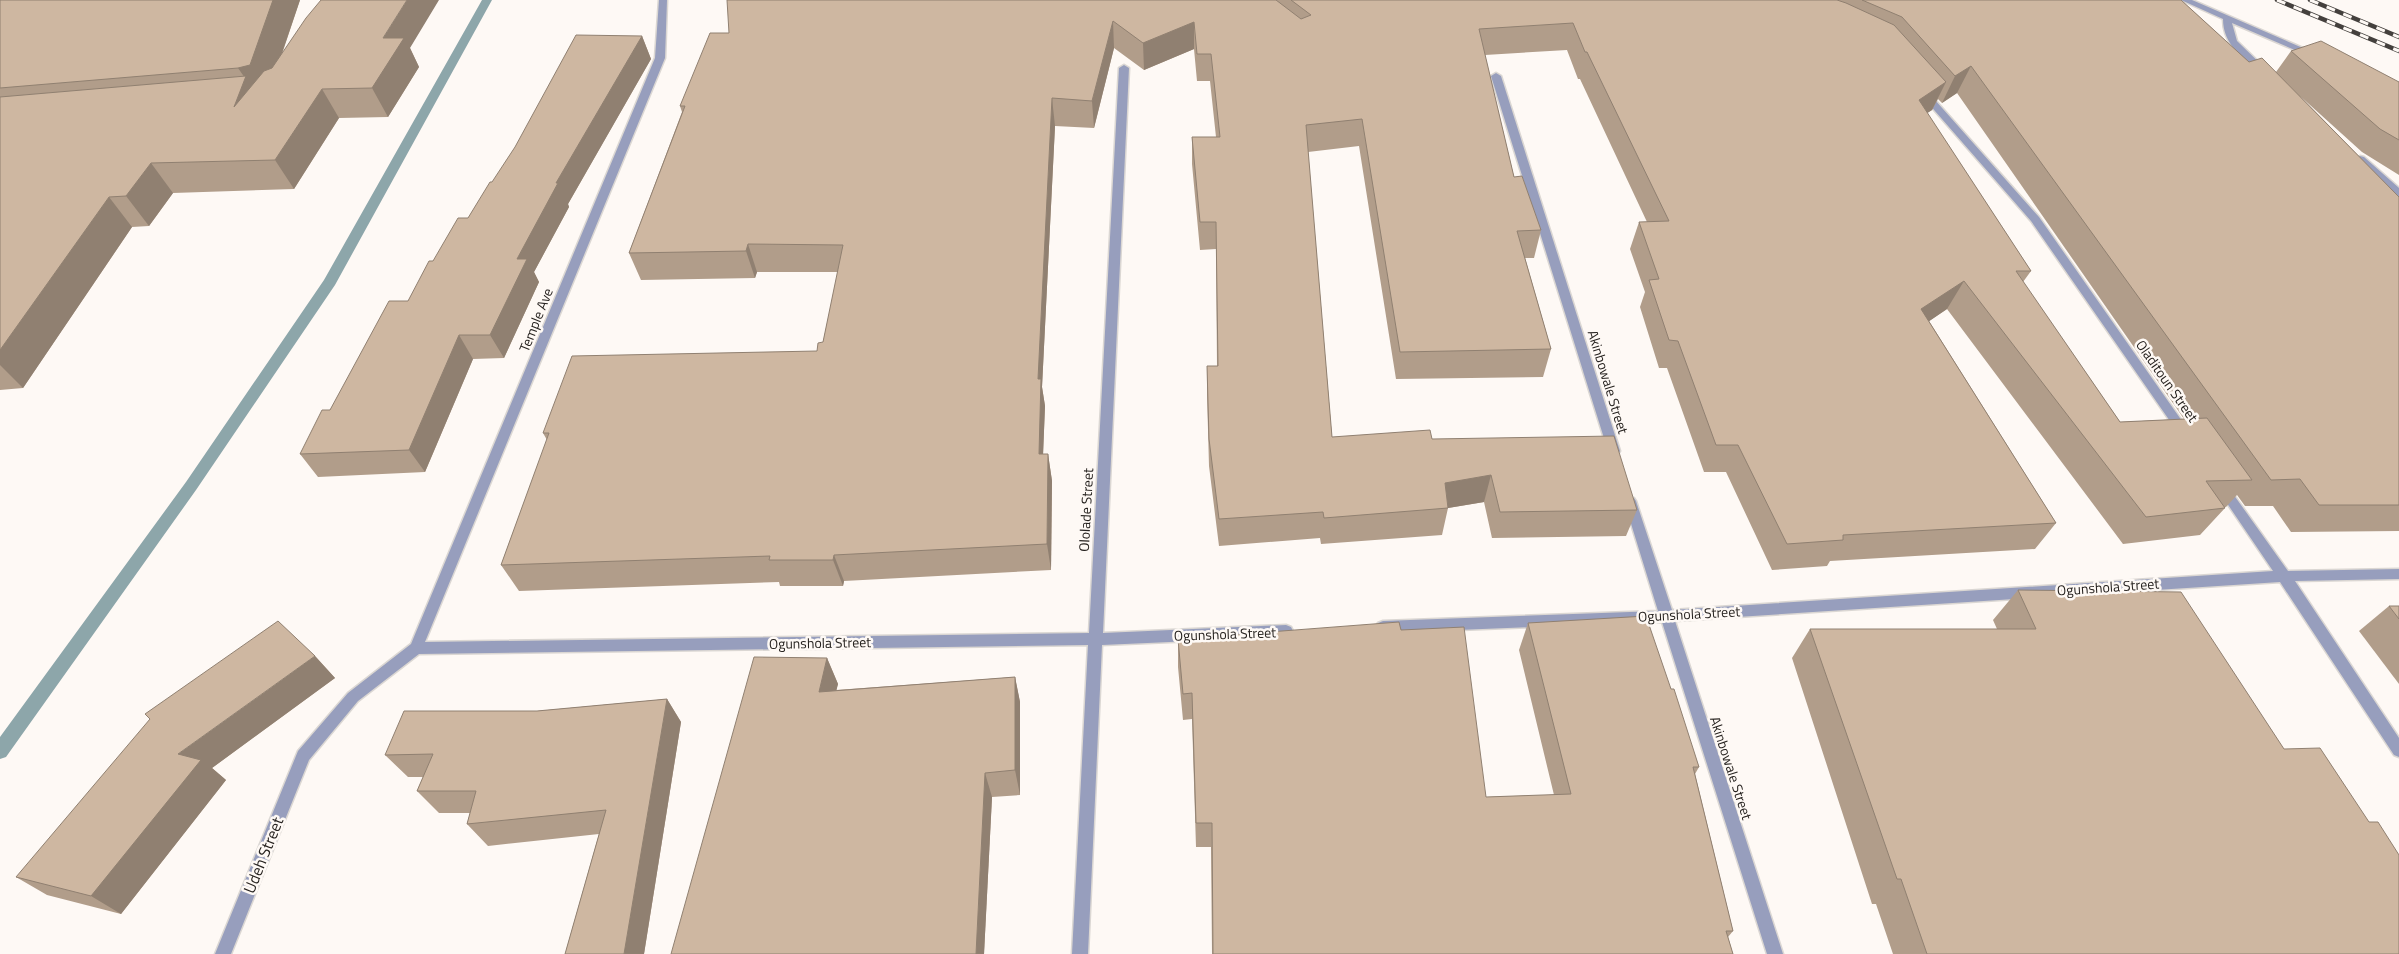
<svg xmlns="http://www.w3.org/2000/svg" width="2399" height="954" viewBox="0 0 2399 954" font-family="'Titillium Web',sans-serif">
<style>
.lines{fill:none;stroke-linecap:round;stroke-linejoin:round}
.stream{fill:#8da6aa;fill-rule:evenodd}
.minor-casing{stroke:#dbd7d3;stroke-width:3}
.minor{fill:#979ebd;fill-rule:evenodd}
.rail-casing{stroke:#44403d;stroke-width:4.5}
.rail{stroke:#fef9f5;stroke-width:3;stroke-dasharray:9;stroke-linecap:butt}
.wall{fill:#b19d8a;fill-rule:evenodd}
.shaded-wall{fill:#908071}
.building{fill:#ceb7a1;stroke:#908071}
.labels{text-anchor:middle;stroke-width:5;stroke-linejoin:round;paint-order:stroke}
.street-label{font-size:14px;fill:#26221f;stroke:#fef9f5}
.near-street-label{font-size:16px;fill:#26221f;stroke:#fef9f5}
</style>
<rect width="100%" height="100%" fill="#fef9f5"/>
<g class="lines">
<path class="stream" d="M 482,0 L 492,0 L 335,285 L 196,490 L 6,757 L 0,759 L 0,737 L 186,482 L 324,280 Z"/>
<defs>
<g id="minor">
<path d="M 659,0 L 667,0 L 665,58 L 425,642 L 1089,633 L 1119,68 L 1124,65 L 1129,68 L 1103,633 L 1286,625 L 1291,627 L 1293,631 L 1291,635 L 1286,637 L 1102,645 L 1088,954 L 1072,954 L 1088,645 L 419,654 L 358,701 L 309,760 L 231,954 L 215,954 L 298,751 L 348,693 L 411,644 L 655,58 Z"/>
<path d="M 2181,0 L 2192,0 L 2319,55 L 2311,57 L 2232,23 L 2237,41 L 2269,72 L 2267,74 L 2261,74 C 2243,58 2223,45 2223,19 Z"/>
<path d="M 1496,73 L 1501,76 L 1620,451 L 1618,454 L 1614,456 L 1608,451 L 1491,76 Z"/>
<path d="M 1924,90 L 1927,91 L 2039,217 L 2189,431 L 2191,434 L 2189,437 L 2181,437 L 2031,221 L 1921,95 L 1919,93 Z"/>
<path d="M 2360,156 L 2364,157 L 2399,188 L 2399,197 L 2395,196 L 2356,161 L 2355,159 Z"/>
<path d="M 2222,482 L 2226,484 L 2288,571 L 2399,569 L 2399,579 L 2295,581 L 2399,738 L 2399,757 L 2394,755 L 2280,582 L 1675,621 L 1783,954 L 1767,954 L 1662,622 L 1383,633 L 1378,631 L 1376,627 L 1378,623 L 1383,621 L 1658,611 L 1624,501 L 1626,498 L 1634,498 L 1636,501 L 1672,610 L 2273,571 L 2218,490 L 2216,487 L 2218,484 Z"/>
</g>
</defs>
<use href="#minor" class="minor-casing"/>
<use href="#minor" class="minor"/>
<defs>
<g id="rail">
<path d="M 2277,0 L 2399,51"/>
<path d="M 2310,0 L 2399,37"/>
</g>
</defs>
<use href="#rail" class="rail-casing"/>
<use href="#rail" class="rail"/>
</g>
<g class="wall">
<path d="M 0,0 L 300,0 L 282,54 L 410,48 L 419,67 L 388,117 L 339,118 L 294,189 L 173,193 L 149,226 L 132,227 L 23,388 L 0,390 Z"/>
<path d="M 1276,0 L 2181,0 L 2249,62 L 2276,72 L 2291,51 L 2399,82 L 2399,175 L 2362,152 L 2300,96 L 2399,197 L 2399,531 L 2291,532 L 2273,506 L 2245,506 L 2237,495 L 2226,507 L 2224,507 L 2225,508 L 2200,535 L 2123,544 L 1947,309 L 1929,321 L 2056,523 L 2035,549 L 1830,561 L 1827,566 L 1772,570 L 1726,472 L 1704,472 L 1667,368 L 1659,368 L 1640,307 L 1645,292 L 1630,249 L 1639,222 L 1647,222 L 1580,79 L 1578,79 L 1567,50 L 1485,55 L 1514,177 L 1541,230 L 1534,258 L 1525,258 L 1551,349 L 1543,377 L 1396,379 L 1359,146 L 1308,152 L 1332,437 L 1432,439 L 1637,510 L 1626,536 L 1492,538 L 1484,502 L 1448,508 L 1442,535 L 1321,544 L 1320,538 L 1219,546 L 1209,466 L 1207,394 L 1207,366 L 1217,366 L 1216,249 L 1200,250 L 1192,164 L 1192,137 L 1216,137 L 1210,81 L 1197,81 L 1194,49 L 1144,70 L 1114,48 L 1094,128 L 1055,126 L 1042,387 L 1045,406 L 1043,454 L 1048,454 L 1052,481 L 1051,570 L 844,581 L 843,586 L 780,586 L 779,582 L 519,591 L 501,565 L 547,440 L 543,433 L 817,351 L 823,342 L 838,272 L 757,272 L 755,278 L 641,280 L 629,253 L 682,112 L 680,106 L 729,33 ZM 1957,93 L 2184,419 L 2120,422 L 2023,282 L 2031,271 L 1927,113 L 1932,110 L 1938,99 L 1942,103 Z"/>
<path d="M 642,36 L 651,59 L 568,204 L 569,207 L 534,272 L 539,282 L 504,358 L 473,359 L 425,472 L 318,477 L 300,454 L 330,410 L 408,301 L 433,261 L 468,218 L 492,182 Z"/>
<path d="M 2018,590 L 2284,749 L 2369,822 L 2399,954 L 1893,954 L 1876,904 L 1872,904 L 1792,658 L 1810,629 L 1997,629 L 1993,620 Z"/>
<path d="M 2389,606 L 2399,606 L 2399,684 L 2359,631 Z"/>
<path d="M 1528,623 L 1671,689 L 1699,767 L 1695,774 L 1733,931 L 1728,937 L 1733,954 L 1212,954 L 1211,847 L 1196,847 L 1192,719 L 1183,720 L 1178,667 L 1178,639 L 1401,630 L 1486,797 L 1554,795 L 1519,650 Z"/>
<path d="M 315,656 L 335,678 L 212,768 L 226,780 L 121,914 L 47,895 L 16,877 Z"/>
<path d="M 827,658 L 838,684 L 836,690 L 1015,677 L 1020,702 L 1020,795 L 992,797 L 984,954 L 671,954 Z"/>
<path d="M 667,699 L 681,722 L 644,954 L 565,954 L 599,834 L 488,846 L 467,824 L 470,813 L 439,813 L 417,791 L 423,777 L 408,777 L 385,755 L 537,711 Z"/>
</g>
<g class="shaded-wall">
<path d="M 273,0 L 300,0 L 268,94 L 234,107 L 245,78 L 238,68 Z"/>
<path d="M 407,0 L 439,0 L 410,48 L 419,67 L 388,117 L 372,88 L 383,38 Z"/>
<path d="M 1113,21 L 1114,48 L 1094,128 L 1092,101 Z"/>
<path d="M 1194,22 L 1194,49 L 1144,70 L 1143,43 Z"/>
<path d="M 642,36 L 651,59 L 568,204 L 569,207 L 534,272 L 539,282 L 504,358 L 490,335 L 517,259 L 556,183 Z"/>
<path d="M 1971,66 L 1957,93 L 1942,103 L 1955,76 Z"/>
<path d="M 1946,82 L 1932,110 L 1906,127 L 1919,100 Z"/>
<path d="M 322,89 L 339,118 L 294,189 L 275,160 Z"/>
<path d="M 1052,98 L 1055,126 L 1042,387 L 1045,406 L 1042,481 L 1039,454 L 1038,379 Z"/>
<path d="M 151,163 L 173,193 L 149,226 L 126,196 Z"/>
<path d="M 109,197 L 132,227 L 23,388 L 0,365 L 0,350 Z"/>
<path d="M 748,244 L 757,272 L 755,278 L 746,251 Z"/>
<path d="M 1964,281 L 1947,309 L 1906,337 L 1921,309 Z"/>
<path d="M 459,335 L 473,359 L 425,472 L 409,450 Z"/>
<path d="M 1048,454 L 1052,481 L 1051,570 L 1047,544 Z"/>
<path d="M 1491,475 L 1484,502 L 1448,508 L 1445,483 Z"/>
<path d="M 834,555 L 844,581 L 843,586 L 833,560 Z"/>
<path d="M 315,656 L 335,678 L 212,768 L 226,780 L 121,914 L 91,896 L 178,754 Z"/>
<path d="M 827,658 L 838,684 L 830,717 L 819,692 Z"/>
<path d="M 1015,677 L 1020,702 L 1020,795 L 1015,770 Z"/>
<path d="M 667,699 L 681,722 L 644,954 L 624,954 Z"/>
<path d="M 985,773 L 992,797 L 984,954 L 976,954 Z"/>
</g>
<g class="building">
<path d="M 0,0 L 273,0 L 250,65 L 238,68 L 0,88 Z"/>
<path d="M 321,0 L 407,0 L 383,38 L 404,38 L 372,88 L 322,89 L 275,160 L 151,163 L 126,196 L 109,197 L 0,350 L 0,97 L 246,76 L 234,107 L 264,71 L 272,68 L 306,18 Z"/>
<path d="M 727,0 L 1276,0 L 1301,19 L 1311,15 L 1291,0 L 1837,0 L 1846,3 L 1894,25 L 1946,82 L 1919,100 L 2031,271 L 2016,271 L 2120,422 L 2207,418 L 2252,480 L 2206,481 L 2225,508 L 2146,517 L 1964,281 L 1921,309 L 2056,523 L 1843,535 L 1843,540 L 1787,544 L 1738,445 L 1716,445 L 1678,341 L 1669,340 L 1649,280 L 1659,279 L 1639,222 L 1669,221 L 1587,52 L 1585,52 L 1573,23 L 1479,29 L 1514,177 L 1522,176 L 1541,230 L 1517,231 L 1551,349 L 1400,352 L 1362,119 L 1306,125 L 1332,437 L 1430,430 L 1432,439 L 1614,436 L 1637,510 L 1500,512 L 1491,475 L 1445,483 L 1448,508 L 1324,518 L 1323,512 L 1219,519 L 1209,439 L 1207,366 L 1218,366 L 1216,222 L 1200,222 L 1192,137 L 1220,137 L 1211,54 L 1197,54 L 1194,22 L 1143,43 L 1113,21 L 1092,101 L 1052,98 L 1038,379 L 1041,379 L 1039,454 L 1048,454 L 1047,544 L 834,555 L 833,560 L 769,560 L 770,556 L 501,565 L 549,433 L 543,433 L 572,356 L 817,351 L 818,343 L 823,342 L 843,245 L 748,244 L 746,251 L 629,253 L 685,106 L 680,106 L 710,33 L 729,33 Z"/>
<path d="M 1862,0 L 2181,0 L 2249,62 L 2262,58 L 2399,197 L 2399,505 L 2319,505 L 2300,479 L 2271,480 L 1971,66 L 1955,76 L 1902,17 Z"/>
<path d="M 576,35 L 642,36 L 556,183 L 558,183 L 517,259 L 527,259 L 490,335 L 459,335 L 409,450 L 300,454 L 322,410 L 330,410 L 389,301 L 408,301 L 429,261 L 433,261 L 458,218 L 468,218 L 490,182 L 492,182 L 515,147 Z"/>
<path d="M 2321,41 L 2399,82 L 2399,140 L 2380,129 L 2291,51 Z"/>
<path d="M 2018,590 L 2181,592 L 2284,749 L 2320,748 L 2369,822 L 2378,822 L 2399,855 L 2399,954 L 1927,954 L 1901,879 L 1897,879 L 1810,629 L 2036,629 Z"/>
<path d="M 2389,606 L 2399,606 L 2399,619 Z"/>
<path d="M 1646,616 L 1671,689 L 1674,689 L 1699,767 L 1693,767 L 1733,931 L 1726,931 L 1733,954 L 1213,954 L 1212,823 L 1196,823 L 1192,693 L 1183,694 L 1178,639 L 1399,622 L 1401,630 L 1464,627 L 1486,797 L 1571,794 L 1528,623 Z"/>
<path d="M 278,621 L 315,656 L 178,754 L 201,760 L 91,896 L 16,877 L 150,719 L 145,714 Z"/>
<path d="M 754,657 L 827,658 L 819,692 L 1015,677 L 1015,770 L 985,773 L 976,954 L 671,954 Z"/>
<path d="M 667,699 L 624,954 L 565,954 L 606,810 L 467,824 L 476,791 L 417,791 L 433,754 L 385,755 L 404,711 L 537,711 Z"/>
</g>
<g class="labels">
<g class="street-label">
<text transform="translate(536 320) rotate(-68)" y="5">Temple Ave</text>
<text transform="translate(2167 381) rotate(55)" y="5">Oladitoun Street</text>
<text transform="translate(1608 382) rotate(73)" y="5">Akinbowale Street</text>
<text transform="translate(1086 510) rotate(-87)" y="5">Ololade Street</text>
<text transform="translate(2108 587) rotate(-4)" y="5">Ogunshola Street</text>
<text transform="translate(1689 614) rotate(-3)" y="5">Ogunshola Street</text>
<text transform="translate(1225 634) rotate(-2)" y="5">Ogunshola Street</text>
<text transform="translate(820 643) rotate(-1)" y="5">Ogunshola Street</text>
<text transform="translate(1731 768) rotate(72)" y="5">Akinbowale Street</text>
</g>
<g class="near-street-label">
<text transform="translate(263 855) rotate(-68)" y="6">Udeh Street</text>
</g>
</g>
</svg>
